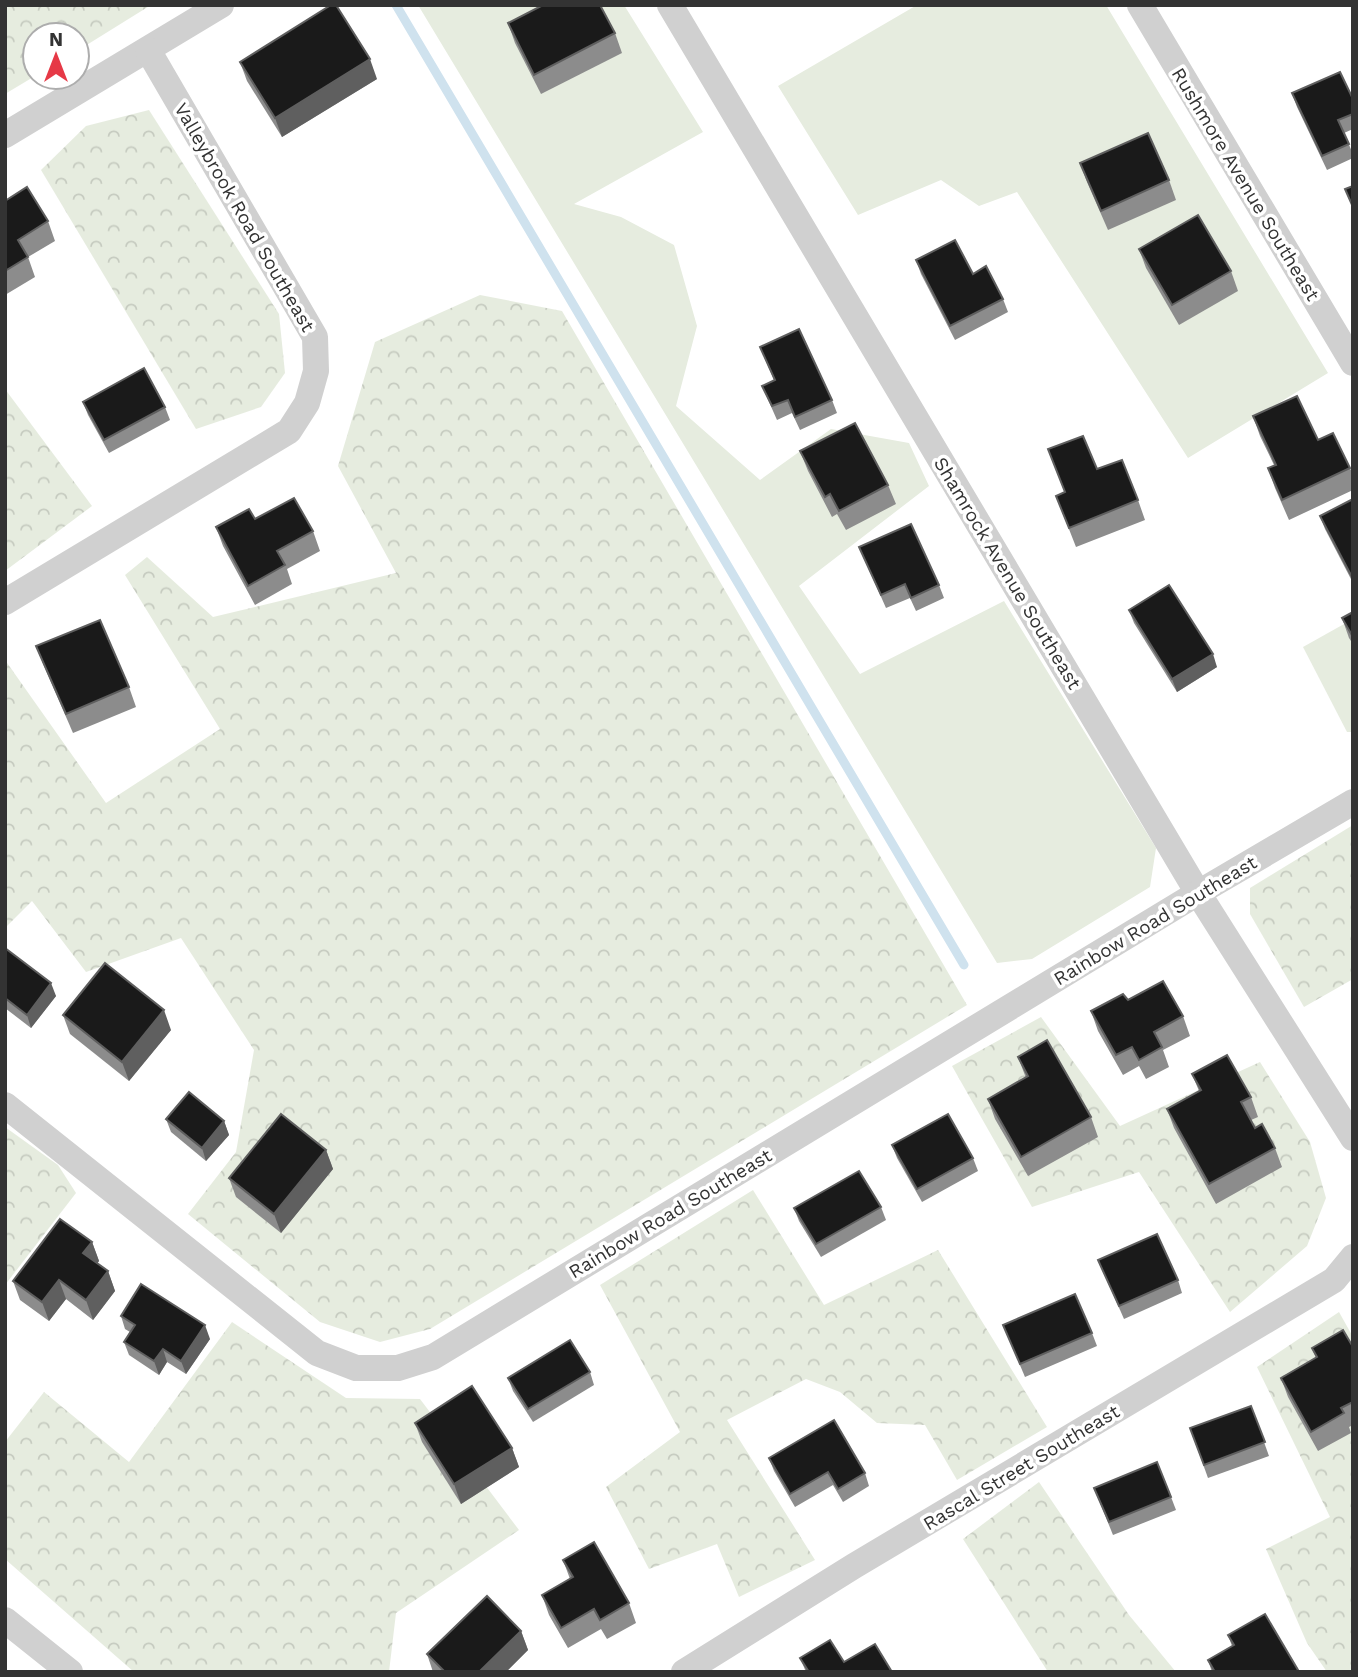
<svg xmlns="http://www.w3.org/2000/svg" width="1358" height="1677" viewBox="0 0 1358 1677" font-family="'Work Sans',sans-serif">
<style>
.green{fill:#e6ecdf}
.forest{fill:url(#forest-crowns)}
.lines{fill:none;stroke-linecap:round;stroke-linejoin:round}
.stream{stroke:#cfe2ee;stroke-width:9}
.street{stroke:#d0d0d0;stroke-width:26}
.wall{fill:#8c8c8c}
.shaded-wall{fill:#5f5f5f}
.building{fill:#1a1a1a;stroke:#5f5f5f;stroke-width:2}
.labels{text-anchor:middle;stroke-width:7;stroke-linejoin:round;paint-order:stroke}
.street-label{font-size:19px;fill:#333;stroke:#fff}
</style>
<defs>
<pattern id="forest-crowns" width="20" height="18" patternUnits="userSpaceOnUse" patternTransform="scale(1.75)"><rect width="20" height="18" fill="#e6ecdf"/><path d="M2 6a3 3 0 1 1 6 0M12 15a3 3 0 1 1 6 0" fill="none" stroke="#c6cbc0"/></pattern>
</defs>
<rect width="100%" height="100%" fill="#fff"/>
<g class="green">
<path d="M 418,5 L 624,5 L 703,132 L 574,204 L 621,217 L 674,245 L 697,326 L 676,406 L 760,480 L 831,429 L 909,443 L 929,486 L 799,586 L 860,674 L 1004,601 L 1156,848 L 1150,887 L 1032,959 L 997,963 Z"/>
<path d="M 917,5 L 1106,5 L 1328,373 L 1188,458 L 1017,192 L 979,206 L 941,180 L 858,215 L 778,86 Z"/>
<path d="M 1353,619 L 1353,732 L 1347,732 L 1303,647 Z"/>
</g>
<g class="forest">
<path d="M 5,5 L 151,5 L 77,51 L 77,35 L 35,35 L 35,76 L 5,94 Z"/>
<path d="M 149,110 L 279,314 L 285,373 L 261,407 L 196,429 L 41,170 L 86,126 Z"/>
<path d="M 480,295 L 562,311 L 967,1005 L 430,1329 L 380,1342 L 320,1322 L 188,1214 L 236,1152 L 254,1050 L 181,938 L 86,972 L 32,901 L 5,928 L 5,660 L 106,803 L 220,729 L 125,575 L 147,557 L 213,617 L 396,573 L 338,466 L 375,342 Z"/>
<path d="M 5,389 L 92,506 L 5,571 Z"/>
<path d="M 1353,825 L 1353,979 L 1304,1007 L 1250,914 L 1250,888 Z"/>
<path d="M 1041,1017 L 1120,1126 L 1260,1062 L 1310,1142 L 1326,1198 L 1307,1246 L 1230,1312 L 1139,1172 L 1032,1207 L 952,1066 Z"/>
<path d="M 5,1127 L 58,1165 L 76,1193 L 5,1285 Z"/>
<path d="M 753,1190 L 824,1305 L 938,1250 L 1047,1427 L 957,1480 L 925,1425 L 877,1423 L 840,1392 L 806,1379 L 727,1420 L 815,1560 L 739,1597 L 717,1544 L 649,1569 L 606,1487 L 680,1432 L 600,1285 Z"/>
<path d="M 1339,1312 L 1353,1337 L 1353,1672 L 1327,1672 L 1307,1643 L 1266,1549 L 1330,1517 L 1257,1367 Z"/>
<path d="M 232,1322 L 346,1398 L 420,1399 L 519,1530 L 396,1613 L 389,1672 L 134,1672 L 5,1559 L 5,1442 L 44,1392 L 129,1462 Z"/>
<path d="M 1039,1482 L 1129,1615 L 1176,1672 L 1048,1672 L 963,1539 Z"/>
</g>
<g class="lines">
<path class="stream" d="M 396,5 L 964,965"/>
<g class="street">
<path d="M 670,5 L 1198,893 L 1353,1138"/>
<path d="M 1140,5 L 1353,363"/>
<path d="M 5,135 L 221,5"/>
<path d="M 5,602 L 289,431 L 307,403 L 316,371 L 315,337 L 148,50"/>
<path d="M 5,1105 L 317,1353 L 356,1368 L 398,1368 L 433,1357 L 1198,893 L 1353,802"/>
<path d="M 5,1620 L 70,1672"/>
<path d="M 684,1672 L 854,1566 L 1334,1280 L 1353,1257"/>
</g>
</g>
<g class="wall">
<path d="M 508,23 L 615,33 L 622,53 L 541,94 L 515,43 Z"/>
<path d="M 240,62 L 377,79 L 282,137 L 247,81 Z"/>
<path d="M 1292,93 L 1353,99 L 1353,129 L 1344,133 L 1353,154 L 1353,158 L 1327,170 L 1297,107 Z"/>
<path d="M 1080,163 L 1169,180 L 1176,200 L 1108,230 L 1087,182 Z"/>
<path d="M 5,201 L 48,221 L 55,241 L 28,257 L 35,277 L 5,295 Z"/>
<path d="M 1139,249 L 1231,271 L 1238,291 L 1179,325 L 1146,268 Z"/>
<path d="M 916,260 L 973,274 L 1003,299 L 1008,312 L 955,340 L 921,274 Z"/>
<path d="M 760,347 L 832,400 L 837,413 L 800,430 L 792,413 L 777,420 L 762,386 L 774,380 Z"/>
<path d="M 83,402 L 165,407 L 170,420 L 109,453 L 88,415 Z"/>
<path d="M 1253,416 L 1318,440 L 1350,468 L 1353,475 L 1353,490 L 1289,520 L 1275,488 L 1268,468 L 1274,465 L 1260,436 Z"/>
<path d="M 1048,449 L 1097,469 L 1138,500 L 1145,520 L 1076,547 L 1056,496 L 1065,493 Z"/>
<path d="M 800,451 L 888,485 L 896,504 L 846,530 L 837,514 L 832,517 L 808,471 Z"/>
<path d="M 1353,499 L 1353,583 L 1325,529 L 1320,516 Z"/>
<path d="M 255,519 L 313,531 L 320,551 L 287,569 L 292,584 L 255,605 L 223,546 L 216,527 Z"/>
<path d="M 859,547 L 939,585 L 944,598 L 916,611 L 910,598 L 886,608 Z"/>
<path d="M 1129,610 L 1217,667 L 1177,692 L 1134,623 Z"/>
<path d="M 1353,612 L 1353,644 L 1349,638 L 1342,618 Z"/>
<path d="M 36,646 L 129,687 L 136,707 L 73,733 L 44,666 Z"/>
<path d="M 5,948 L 56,996 L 31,1028 L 5,1008 Z"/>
<path d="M 1128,1000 L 1183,1016 L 1190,1036 L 1163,1050 L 1169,1067 L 1146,1079 L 1139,1066 L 1123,1075 L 1098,1031 L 1091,1011 Z"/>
<path d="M 63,1015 L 171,1030 L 129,1081 L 70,1034 Z"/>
<path d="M 1018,1057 L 1091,1117 L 1098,1137 L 1028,1176 L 995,1119 L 988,1099 L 1026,1078 Z"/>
<path d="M 1192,1074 L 1251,1097 L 1258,1117 L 1251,1120 L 1255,1128 L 1275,1148 L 1282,1167 L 1216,1204 L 1174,1128 L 1167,1109 L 1199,1091 Z"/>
<path d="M 166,1119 L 224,1121 L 229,1135 L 206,1161 L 171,1132 Z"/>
<path d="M 892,1145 L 973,1158 L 978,1171 L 922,1202 L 897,1158 Z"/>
<path d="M 326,1150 L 333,1169 L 281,1233 L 236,1197 L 229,1178 Z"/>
<path d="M 881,1207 L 886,1220 L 821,1257 L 799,1221 L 794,1208 Z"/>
<path d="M 92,1242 L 99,1261 L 97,1263 L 108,1271 L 115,1291 L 93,1320 L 66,1299 L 49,1321 L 20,1300 L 13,1281 Z"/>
<path d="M 1098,1260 L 1178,1280 L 1182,1293 L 1124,1319 Z"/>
<path d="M 121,1316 L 210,1339 L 186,1374 L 167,1362 L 159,1375 L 129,1355 L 124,1342 L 130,1332 L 125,1329 Z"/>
<path d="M 1003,1325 L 1092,1333 L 1097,1346 L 1025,1377 Z"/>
<path d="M 1353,1347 L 1353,1425 L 1349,1427 L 1351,1433 L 1318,1451 L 1288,1397 L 1281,1378 L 1316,1358 L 1312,1348 Z"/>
<path d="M 590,1372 L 594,1385 L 533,1422 L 513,1391 L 508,1378 Z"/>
<path d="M 1251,1406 L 1269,1456 L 1208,1478 L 1190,1428 Z"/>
<path d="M 415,1423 L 512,1448 L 519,1467 L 461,1504 L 422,1442 Z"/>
<path d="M 769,1458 L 865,1473 L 869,1486 L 843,1502 L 833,1485 L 795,1507 L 774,1471 Z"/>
<path d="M 1094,1488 L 1171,1497 L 1176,1510 L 1113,1535 Z"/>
<path d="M 563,1560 L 629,1603 L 636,1623 L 607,1639 L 601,1629 L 568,1648 L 549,1615 L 542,1595 L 570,1579 Z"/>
<path d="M 1265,1614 L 1299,1672 L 1212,1672 L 1208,1660 L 1232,1646 L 1228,1635 Z"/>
<path d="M 521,1631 L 528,1650 L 506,1672 L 433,1672 L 427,1654 Z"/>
<path d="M 800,1658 L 892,1672 L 806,1672 Z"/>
</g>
<g class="shaded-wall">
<path d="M 370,59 L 377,79 L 282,137 L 275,118 Z"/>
<path d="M 1213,654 L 1217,667 L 1177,692 L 1172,679 Z"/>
<path d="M 51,983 L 56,996 L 31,1028 L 27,1015 Z"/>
<path d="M 164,1010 L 171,1030 L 129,1081 L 122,1062 Z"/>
<path d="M 224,1121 L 229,1135 L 206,1161 L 202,1148 Z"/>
<path d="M 326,1150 L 333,1169 L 281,1233 L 274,1214 Z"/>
<path d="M 92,1242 L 99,1261 L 90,1273 L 83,1253 Z"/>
<path d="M 108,1271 L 115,1291 L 93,1320 L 86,1300 Z"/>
<path d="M 59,1280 L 66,1299 L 49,1321 L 42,1302 Z"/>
<path d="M 205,1325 L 210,1339 L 186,1374 L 181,1361 Z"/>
<path d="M 163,1349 L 167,1362 L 159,1375 L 154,1361 Z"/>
<path d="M 512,1448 L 519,1467 L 461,1504 L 454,1484 Z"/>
<path d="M 521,1631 L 528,1650 L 506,1672 L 479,1672 Z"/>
</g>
<g class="building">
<path d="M 331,5 L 336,5 L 370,59 L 275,118 L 240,62 Z"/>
<path d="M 543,5 L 600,5 L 615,33 L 534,75 L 508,23 Z"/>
<path d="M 1340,72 L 1353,99 L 1353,114 L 1338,120 L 1349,144 L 1322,156 L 1292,93 Z"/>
<path d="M 1148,133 L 1169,180 L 1101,211 L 1080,163 Z"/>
<path d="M 1353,186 L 1353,207 L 1345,189 Z"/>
<path d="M 27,187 L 48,221 L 18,240 L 28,257 L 5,271 L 5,201 Z"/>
<path d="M 1198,215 L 1231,271 L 1172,305 L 1139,249 Z"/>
<path d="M 955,240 L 973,274 L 986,266 L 1003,299 L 950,326 L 916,260 Z"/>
<path d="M 799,329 L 832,400 L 795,417 L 788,400 L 772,406 L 762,386 L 775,380 L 760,347 Z"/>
<path d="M 144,368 L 165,407 L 104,440 L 83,402 Z"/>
<path d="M 1297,396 L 1318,440 L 1333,433 L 1350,468 L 1282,500 L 1268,468 L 1276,465 L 1253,416 Z"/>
<path d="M 855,423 L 888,485 L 839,511 L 830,494 L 825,497 L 800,451 Z"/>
<path d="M 1083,436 L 1097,469 L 1122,460 L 1138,500 L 1069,528 L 1056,496 L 1065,492 L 1048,449 Z"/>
<path d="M 294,498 L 313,531 L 277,551 L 285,565 L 248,586 L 216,527 L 249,509 L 255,519 Z"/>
<path d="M 1353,499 L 1353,579 L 1320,516 Z"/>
<path d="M 911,524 L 939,585 L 911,598 L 905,584 L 881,595 L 859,547 Z"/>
<path d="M 1169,585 L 1213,654 L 1172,679 L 1129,610 Z"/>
<path d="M 1353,612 L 1353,637 L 1342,618 Z"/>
<path d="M 100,620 L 129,687 L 66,714 L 36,646 Z"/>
<path d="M 5,948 L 51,983 L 27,1015 L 5,998 Z"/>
<path d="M 105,963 L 164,1010 L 122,1062 L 63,1015 Z"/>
<path d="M 1163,981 L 1183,1016 L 1154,1032 L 1162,1047 L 1139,1060 L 1132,1047 L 1116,1055 L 1091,1011 L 1123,994 L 1128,1000 Z"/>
<path d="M 1047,1040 L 1091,1117 L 1021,1157 L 988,1099 L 1028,1076 L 1018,1057 Z"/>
<path d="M 1227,1055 L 1251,1097 L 1241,1102 L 1255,1128 L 1262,1124 L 1275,1148 L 1209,1184 L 1167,1109 L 1201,1090 L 1192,1074 Z"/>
<path d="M 189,1092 L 224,1121 L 202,1148 L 166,1119 Z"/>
<path d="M 281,1114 L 326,1150 L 274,1214 L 229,1178 Z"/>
<path d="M 948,1114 L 973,1158 L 917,1189 L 892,1145 Z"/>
<path d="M 859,1171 L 881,1207 L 816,1244 L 794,1208 Z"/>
<path d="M 60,1219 L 92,1242 L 83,1253 L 108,1271 L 86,1300 L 59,1280 L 42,1302 L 13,1281 Z"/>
<path d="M 1157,1234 L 1178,1280 L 1119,1306 L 1098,1260 Z"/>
<path d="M 141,1284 L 205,1325 L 181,1361 L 163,1349 L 154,1361 L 124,1342 L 135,1325 L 121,1316 Z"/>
<path d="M 1075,1294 L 1092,1333 L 1020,1364 L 1003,1325 Z"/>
<path d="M 1343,1330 L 1353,1347 L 1353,1402 L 1341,1408 L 1344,1413 L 1311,1432 L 1281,1378 L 1317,1357 L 1312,1348 Z"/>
<path d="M 570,1340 L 590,1372 L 528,1409 L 508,1378 Z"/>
<path d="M 472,1386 L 512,1448 L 454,1484 L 415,1423 Z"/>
<path d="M 1251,1406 L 1265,1442 L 1204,1465 L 1190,1428 Z"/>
<path d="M 834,1420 L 865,1473 L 838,1489 L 828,1472 L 790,1494 L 769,1458 Z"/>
<path d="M 1157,1462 L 1171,1497 L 1109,1522 L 1094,1488 Z"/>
<path d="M 594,1542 L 629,1603 L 600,1620 L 594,1609 L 561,1628 L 542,1595 L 573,1577 L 563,1560 Z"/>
<path d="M 487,1596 L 521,1631 L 479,1672 L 445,1672 L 427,1654 Z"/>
<path d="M 1265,1614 L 1298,1670 L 1295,1672 L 1215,1672 L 1208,1660 L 1234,1645 L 1228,1635 Z"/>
<path d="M 830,1640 L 844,1662 L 875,1644 L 892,1672 L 809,1672 L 800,1658 Z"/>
</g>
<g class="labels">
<g class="street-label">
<text transform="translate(1246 184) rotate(59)" y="7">Rushmore Avenue Southeast</text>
<text transform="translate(245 217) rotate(60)" y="7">Valleybrook Road Southeast</text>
<text transform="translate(1008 573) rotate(59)" y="7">Shamrock Avenue Southeast</text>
<text transform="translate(1155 920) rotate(-31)" y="7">Rainbow Road Southeast</text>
<text transform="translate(670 1213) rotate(-31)" y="7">Rainbow Road Southeast</text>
<text transform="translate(1021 1467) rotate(-31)" y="7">Rascal Street Southeast</text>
</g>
</g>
<rect width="1358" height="1677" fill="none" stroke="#333333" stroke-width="14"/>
<g transform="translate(56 56)"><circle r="33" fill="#ffffff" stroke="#adadad" stroke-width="2"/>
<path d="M0-5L12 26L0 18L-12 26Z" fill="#e63946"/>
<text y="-10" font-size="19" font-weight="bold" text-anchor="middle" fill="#333333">N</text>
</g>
</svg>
